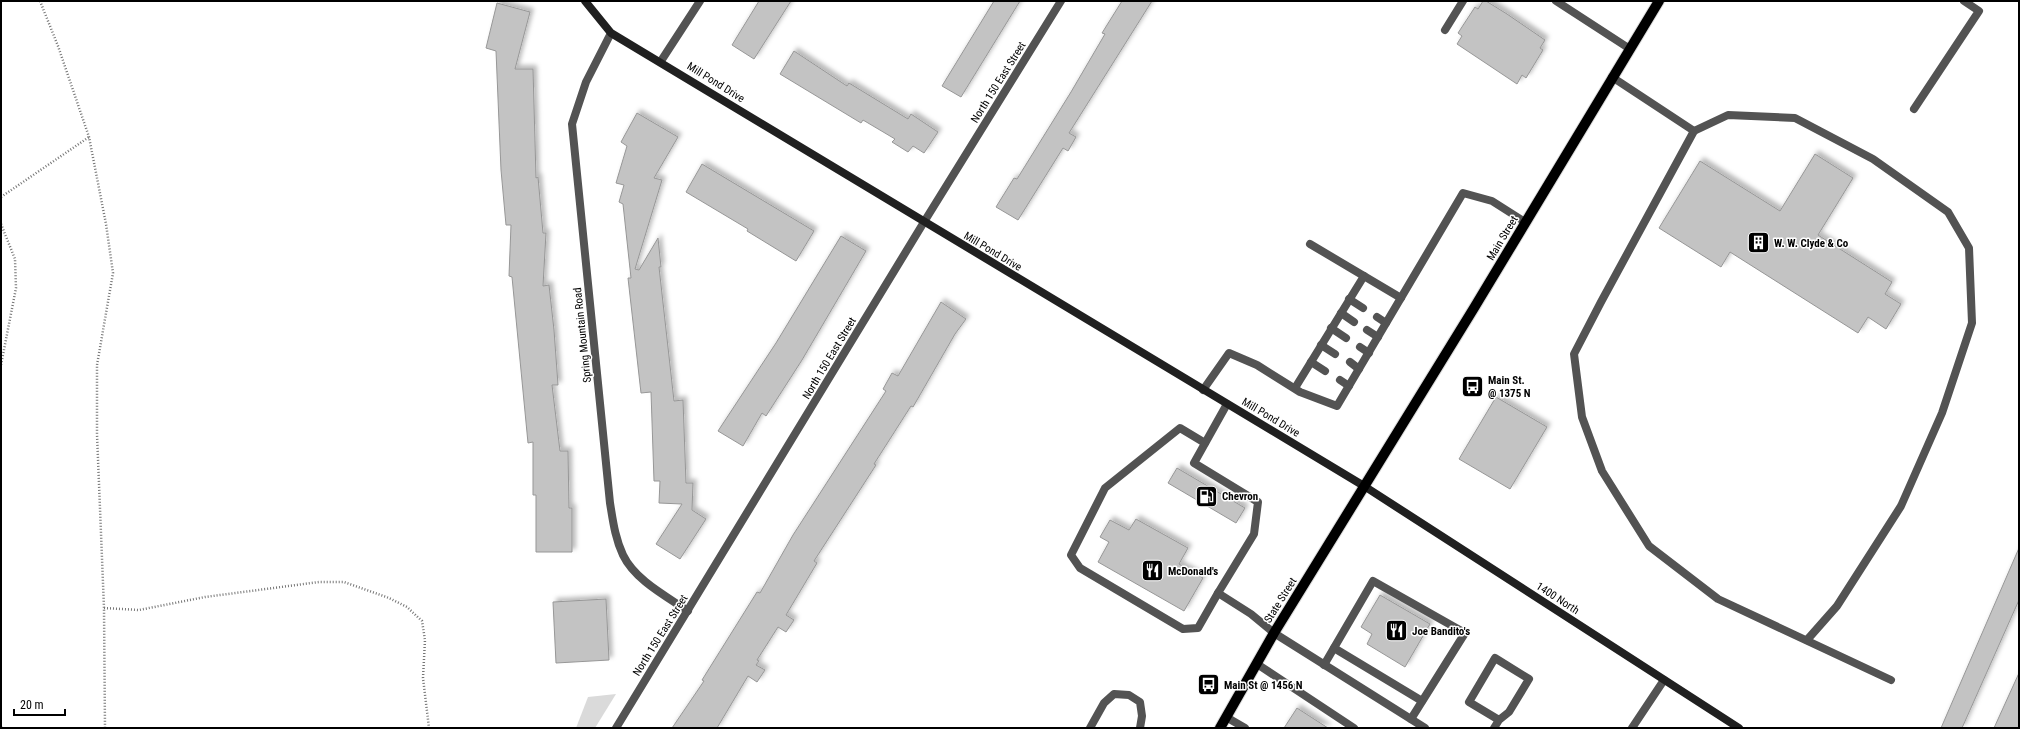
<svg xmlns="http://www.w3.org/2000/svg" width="2020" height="729" viewBox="0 0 2020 729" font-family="'Roboto Condensed',sans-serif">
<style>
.green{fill:#dadada}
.building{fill:#c3c3c3;stroke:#979797;filter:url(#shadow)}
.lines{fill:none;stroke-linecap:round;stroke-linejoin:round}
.primary-casing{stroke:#dbdbdb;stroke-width:12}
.path{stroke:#757575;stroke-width:2.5;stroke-dasharray:1 2;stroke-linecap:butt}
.lane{stroke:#535353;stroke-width:8}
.street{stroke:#535353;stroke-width:8}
.secondary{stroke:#202020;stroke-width:8}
.primary{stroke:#000;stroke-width:10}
.labels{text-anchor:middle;stroke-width:3;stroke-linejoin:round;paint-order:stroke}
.street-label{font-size:11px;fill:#000;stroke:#fff}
.poi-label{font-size:11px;font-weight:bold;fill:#000;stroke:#fff;text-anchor:start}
</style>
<defs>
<filter id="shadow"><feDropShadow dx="3.5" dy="-3.5" stdDeviation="2" flood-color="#0004"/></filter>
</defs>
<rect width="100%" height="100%" fill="#fff"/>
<path class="green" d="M 616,694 L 595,728 L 576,728 L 588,697 Z"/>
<g class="building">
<path d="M 759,1 L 791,1 L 754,59 L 732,45 Z"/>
<path d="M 994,1 L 1020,1 L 961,97 L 942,86 Z"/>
<path d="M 1122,1 L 1152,1 L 1069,133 L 1076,137 L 1068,151 L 1063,148 L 1018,220 L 996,207 L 1014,178 L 1017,179 L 1071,92 L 1105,34 L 1102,33 Z"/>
<path d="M 1483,1 L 1486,1 L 1507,14 L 1545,40 L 1540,48 L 1543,50 L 1526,78 L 1522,75 L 1517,84 L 1457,44 L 1462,36 L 1458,33 L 1475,7 L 1478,9 Z"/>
<path d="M 497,3 L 530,12 L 515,69 L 533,69 L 536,178 L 538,177 L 543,233 L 546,233 L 543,286 L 549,285 L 554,330 L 558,385 L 552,385 L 560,451 L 568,451 L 569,508 L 572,508 L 572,552 L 536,552 L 536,495 L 533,495 L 533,442 L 528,443 L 512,277 L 509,276 L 511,225 L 506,225 L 501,170 L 496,51 L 486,48 Z"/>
<path d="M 794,51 L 847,86 L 849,83 L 908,119 L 911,114 L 938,132 L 924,153 L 913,146 L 908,152 L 892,142 L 895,139 L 863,120 L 861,123 L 780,74 Z"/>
<path d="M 637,113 L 678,137 L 654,178 L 662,180 L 635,269 L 639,270 L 658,238 L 661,267 L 659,267 L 674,401 L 683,400 L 686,483 L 693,483 L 692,510 L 706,519 L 680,559 L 656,544 L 682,504 L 659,503 L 660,481 L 654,481 L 651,392 L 641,393 L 628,278 L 631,278 L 623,204 L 619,202 L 624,185 L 616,183 L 627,146 L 621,142 Z"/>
<path d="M 1815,154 L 1853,178 L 1818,235 L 1892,282 L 1885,294 L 1901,304 L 1886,329 L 1868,317 L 1858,333 L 1730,252 L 1721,267 L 1659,228 L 1700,161 L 1780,211 Z"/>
<path d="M 702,164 L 814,231 L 796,261 L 747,231 L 748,229 L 686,192 Z"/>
<path d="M 841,236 L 866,251 L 802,360 L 766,416 L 762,413 L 743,446 L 718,431 L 776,343 Z"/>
<path d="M 941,302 L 966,319 L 955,334 L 913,407 L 911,406 L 874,464 L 876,465 L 814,561 L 817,563 L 786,615 L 794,620 L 786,632 L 778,627 L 757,660 L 759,661 L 756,665 L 765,670 L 757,682 L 748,676 L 717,728 L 672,728 L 704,681 L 702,680 L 757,592 L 760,593 L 793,535 L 886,391 L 883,389 L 892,373 L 898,376 Z"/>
<path d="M 1496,397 L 1547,427 L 1510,489 L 1459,459 Z"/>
<path d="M 1177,468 L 1245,508 L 1236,523 L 1168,483 Z"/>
<path d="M 1136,519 L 1188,548 L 1179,564 L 1203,578 L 1184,611 L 1098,562 L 1109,542 L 1100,537 L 1110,520 L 1129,530 Z"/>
<path d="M 2019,548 L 2019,600 L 1962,728 L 1941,728 Z"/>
<path d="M 1380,595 L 1430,624 L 1405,667 L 1367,644 L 1372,634 L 1361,627 Z"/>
<path d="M 606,599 L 609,660 L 556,663 L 553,602 Z"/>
<path d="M 2019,673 L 2019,728 L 1994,728 Z"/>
<path d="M 1297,708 L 1328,728 L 1284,728 Z"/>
</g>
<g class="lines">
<defs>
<path id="primary" d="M 1220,728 L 1274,633 L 1474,308 L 1659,1"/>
</defs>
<use href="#primary" class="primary-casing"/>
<g class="path">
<path d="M 40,1 L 58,46 L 89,137 L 106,224 L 113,273 L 97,365 L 97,434 L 104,608 L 105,728"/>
<path d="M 1,197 L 89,137"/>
<path d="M 1,224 L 15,259 L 16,288 L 1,365"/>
<path d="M 104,608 L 139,610 L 205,597 L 319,582 L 344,582 L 389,598 L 407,607 L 422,621 L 425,640 L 423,678 L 429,728"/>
<path d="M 1,727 L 3,728"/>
</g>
<g class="lane">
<path d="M 1556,1 L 1630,49"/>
<path d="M 1445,30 L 1463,1"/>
<path d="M 1612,77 L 1694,131 L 1601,302 L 1574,354 L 1582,417 L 1602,471 L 1649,546 L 1718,599 L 1891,680"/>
<path d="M 1914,109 L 1979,11 L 1964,1"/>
<path d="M 1694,131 L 1728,115 L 1795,118 L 1873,159 L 1948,212 L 1969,248 L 1972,323 L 1942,413 L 1901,506 L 1837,606 L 1807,640"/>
<path d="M 1310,244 L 1401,298"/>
<path d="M 1349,299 L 1363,308"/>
<path d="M 1341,313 L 1354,322"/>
<path d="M 1377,317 L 1386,323"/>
<path d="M 1331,328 L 1346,338"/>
<path d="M 1367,330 L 1378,337"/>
<path d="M 1321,345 L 1335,354"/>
<path d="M 1360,347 L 1369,353"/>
<path d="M 1311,362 L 1325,371"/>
<path d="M 1350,362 L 1359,369"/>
<path d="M 1340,380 L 1349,386"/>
<path d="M 1295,388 L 1364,276"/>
<path d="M 1203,390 L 1229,353 L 1257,365 L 1300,392 L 1337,406 L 1463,193 L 1492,201 L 1525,222"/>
<path d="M 1227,404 L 1194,463 L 1258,502 L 1254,534 L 1218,593 L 1251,614 L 1274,633 L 1425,728"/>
<path d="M 1205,443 L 1180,428 L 1105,488 L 1071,555 L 1080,568 L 1183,629 L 1198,628 L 1218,593"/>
<path d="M 1334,648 L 1422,701"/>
<path d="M 1257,664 L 1354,728"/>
<path d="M 1324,665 L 1373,581 L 1465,633 L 1411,719"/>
<path d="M 1226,717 L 1245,728"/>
<path d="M 1090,728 L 1104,703 L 1114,694 L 1129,695 L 1140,702 L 1142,716 L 1140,728"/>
<path d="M 1494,728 L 1499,720 L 1509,712 L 1529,679 L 1495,658 L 1469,702 L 1499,720"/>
<path d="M 1632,728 L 1664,680"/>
</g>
<g class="street">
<path d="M 611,33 L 586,82 L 572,124 L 610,503 C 613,521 615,538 623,555 C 635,580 666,596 688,611"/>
<path d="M 661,61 L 700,1"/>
<path d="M 616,728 L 924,222 L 1061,1"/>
</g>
<path class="secondary" d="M 585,1 L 611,33 L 1364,486 L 1739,728"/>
<use href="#primary" class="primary"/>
</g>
<defs>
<symbol id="building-square" viewBox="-11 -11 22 22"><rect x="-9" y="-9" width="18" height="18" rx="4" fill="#000" stroke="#fff"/><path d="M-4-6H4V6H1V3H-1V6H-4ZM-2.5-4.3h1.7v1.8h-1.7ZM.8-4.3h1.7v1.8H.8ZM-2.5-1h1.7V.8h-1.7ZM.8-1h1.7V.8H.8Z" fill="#fff"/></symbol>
<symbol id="bus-square" viewBox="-11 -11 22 22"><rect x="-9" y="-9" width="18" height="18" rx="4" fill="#000" stroke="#fff"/><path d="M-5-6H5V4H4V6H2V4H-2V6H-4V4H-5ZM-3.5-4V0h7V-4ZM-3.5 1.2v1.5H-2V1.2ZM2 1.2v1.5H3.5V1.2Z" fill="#fff"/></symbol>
<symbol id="fuel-square" viewBox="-11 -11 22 22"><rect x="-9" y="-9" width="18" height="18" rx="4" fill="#000" stroke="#fff"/><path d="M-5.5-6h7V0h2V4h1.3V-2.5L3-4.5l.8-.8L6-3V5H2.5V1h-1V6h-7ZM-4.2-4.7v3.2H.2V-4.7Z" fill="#fff"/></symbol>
<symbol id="restaurant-square" viewBox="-11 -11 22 22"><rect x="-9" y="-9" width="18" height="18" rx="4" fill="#000" stroke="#fff"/><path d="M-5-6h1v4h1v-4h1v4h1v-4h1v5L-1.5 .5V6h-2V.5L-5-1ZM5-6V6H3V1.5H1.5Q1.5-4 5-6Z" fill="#fff"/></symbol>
</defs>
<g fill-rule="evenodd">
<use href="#building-square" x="1746" y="230" width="25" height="25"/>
<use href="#bus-square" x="1460" y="374" width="25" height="25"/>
<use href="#fuel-square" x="1194" y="484" width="25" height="25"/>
<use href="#restaurant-square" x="1140" y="558" width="25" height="25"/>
<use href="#restaurant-square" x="1384" y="618" width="25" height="25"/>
<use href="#bus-square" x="1196" y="672" width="25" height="25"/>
</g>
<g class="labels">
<g class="street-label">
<text transform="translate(716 82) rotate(32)" y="4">Mill Pond Drive</text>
<text transform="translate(998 82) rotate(-58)" y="4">North 150 East Street</text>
<text transform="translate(1502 238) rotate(-59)" y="4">Main Street</text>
<text transform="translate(993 251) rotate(31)" y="4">Mill Pond Drive</text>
<text transform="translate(582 335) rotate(-96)" y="4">Spring Mountain Road</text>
<text transform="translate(829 358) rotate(-59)" y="4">North 150 East Street</text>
<text transform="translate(1271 417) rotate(31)" y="4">Mill Pond Drive</text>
<text transform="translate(1558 598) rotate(33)" y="4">1400 North</text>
<text transform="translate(1280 600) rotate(-58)" y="4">State Street</text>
<text transform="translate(660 635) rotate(-58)" y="4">North 150 East Street</text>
</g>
<g class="poi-label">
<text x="1774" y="247">W. W. Clyde &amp; Co</text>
<text x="1488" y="384">Main St.<tspan x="1488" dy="13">@ 1375 N</tspan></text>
<text x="1222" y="500">Chevron</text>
<text x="1168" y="575">McDonald's</text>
<text x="1412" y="635">Joe Bandito's</text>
<text x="1224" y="689">Main St @ 1456 N</text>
</g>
</g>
<rect width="2020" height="729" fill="none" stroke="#000000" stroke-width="4"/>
<path d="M14 709v6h51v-6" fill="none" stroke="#000000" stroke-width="2"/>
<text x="20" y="709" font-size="12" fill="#000000" stroke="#ffffff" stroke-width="3" paint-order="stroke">20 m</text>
</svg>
